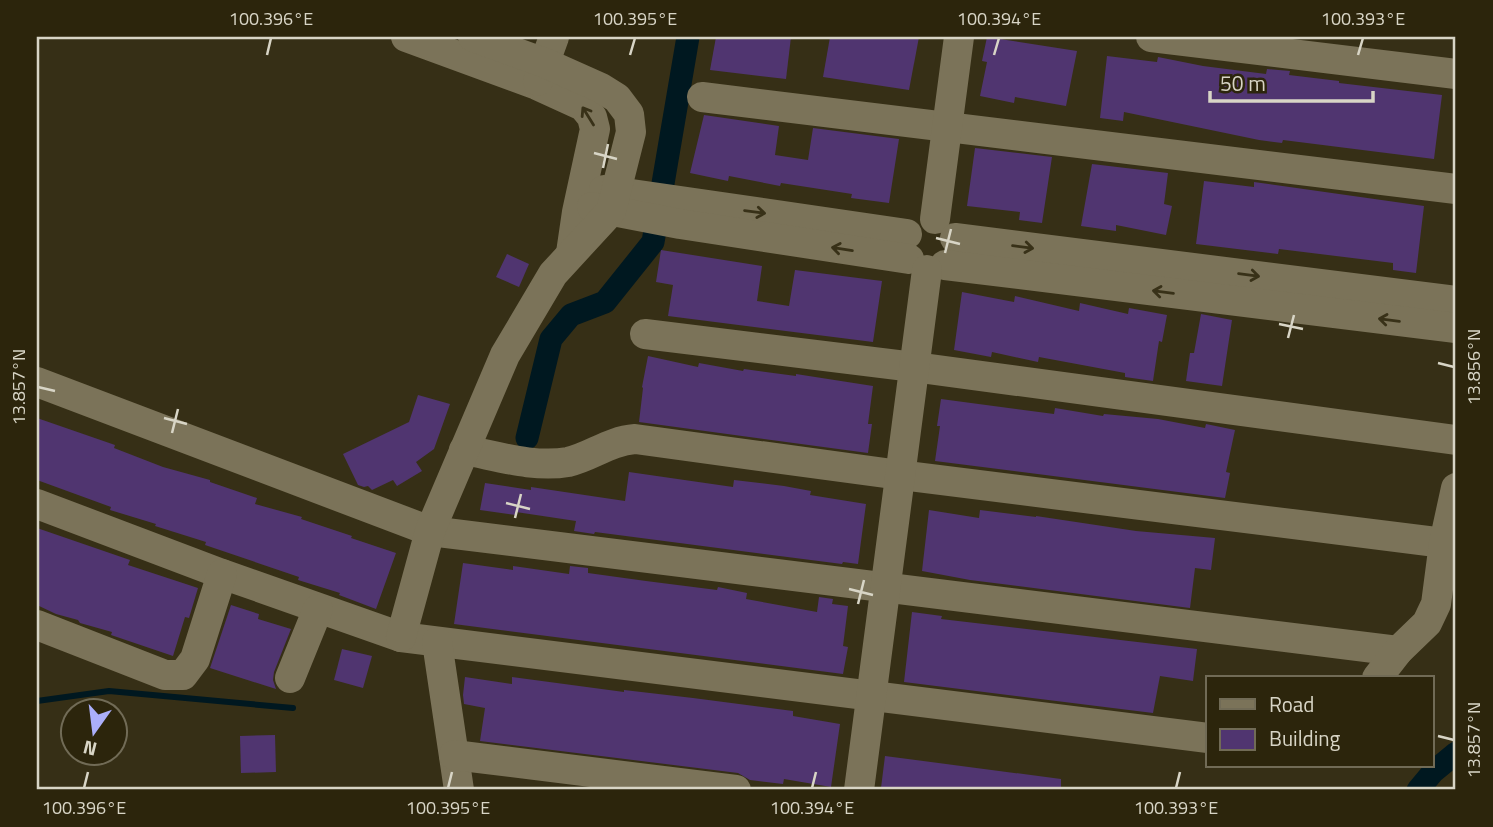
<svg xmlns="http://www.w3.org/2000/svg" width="1493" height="827" viewBox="0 0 1493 827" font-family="'Titillium Web',sans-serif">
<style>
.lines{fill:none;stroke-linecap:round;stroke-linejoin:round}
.stream{stroke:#001820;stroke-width:6}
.canal{stroke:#001820;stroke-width:23}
.building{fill:#503570}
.minor{stroke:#7b7359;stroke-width:30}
.oneway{stroke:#383118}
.ticks{fill:none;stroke:#d8d5c6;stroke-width:2.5}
.neatline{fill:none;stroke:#d8d5c6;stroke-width:2.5}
.ticks-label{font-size:18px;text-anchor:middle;fill:#d8d5c6}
</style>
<rect width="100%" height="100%" fill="#362f16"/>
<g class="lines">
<path class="stream" d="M 37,701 L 109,691 L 293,708"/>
<g class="canal">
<path d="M 527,438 L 551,339 L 571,315 L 605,302 L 653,242 L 688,37"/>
<path d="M 1418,790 L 1433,772 L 1456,753"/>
</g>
</g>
<g class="building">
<path d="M 716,37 L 791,37 L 786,79 L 710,70 Z"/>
<path d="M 830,37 L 919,37 L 909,90 L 823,77 Z"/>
<path d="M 987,37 L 1077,51 L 1066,106 L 1015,97 L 1014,103 L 980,96 L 987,62 L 982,61 Z"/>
<path d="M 1107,56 L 1157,62 L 1158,57 L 1203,66 L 1266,74 L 1267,69 L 1290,71 L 1289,75 L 1339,81 L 1339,83 L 1442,95 L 1434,159 L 1283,140 L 1282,143 L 1259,140 L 1124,112 L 1123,121 L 1100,118 Z"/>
<path d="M 704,115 L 779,126 L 775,155 L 808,160 L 813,128 L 899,139 L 889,203 L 851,198 L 852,194 L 781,183 L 780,186 L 729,176 L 728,181 L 690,173 Z"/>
<path d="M 975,148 L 1052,157 L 1042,223 L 1019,220 L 1020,212 L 967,206 Z"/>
<path d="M 1092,164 L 1168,173 L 1164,204 L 1172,206 L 1166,235 L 1116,225 L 1116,231 L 1081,226 Z"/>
<path d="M 1204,181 L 1254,187 L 1254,182 L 1424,206 L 1416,273 L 1393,270 L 1393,263 L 1279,249 L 1278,254 L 1196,244 Z"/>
<path d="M 661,250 L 762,266 L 757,301 L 789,306 L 795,270 L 882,281 L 873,342 L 668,316 L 673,285 L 656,282 Z"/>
<path d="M 507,254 L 529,264 L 519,287 L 496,277 Z"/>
<path d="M 962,292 L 1014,302 L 1015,296 L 1079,311 L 1080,303 L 1128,314 L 1129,308 L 1167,315 L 1162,342 L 1159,341 L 1153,381 L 1125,377 L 1125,373 L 1039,357 L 1038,362 L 992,352 L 991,357 L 954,350 Z"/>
<path d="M 1201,314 L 1232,320 L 1222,386 L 1186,381 L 1190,353 L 1194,353 Z"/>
<path d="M 648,356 L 698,367 L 699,363 L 743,371 L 744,369 L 796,376 L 796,374 L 873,386 L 868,424 L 872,424 L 868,453 L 639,422 L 643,388 L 642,387 Z"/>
<path d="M 418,395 L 450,404 L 434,449 L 416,462 L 422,471 L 397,486 L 393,480 L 372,490 L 368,486 L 364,487 L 358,485 L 343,454 L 409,422 Z"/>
<path d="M 941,399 L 1054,414 L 1055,408 L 1103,416 L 1104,414 L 1158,419 L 1205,428 L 1206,424 L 1235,430 L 1226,472 L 1230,473 L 1225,498 L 935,461 L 940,426 L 937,426 Z"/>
<path d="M 37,418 L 115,445 L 114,448 L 163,467 L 210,480 L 210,482 L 257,498 L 255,504 L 302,517 L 301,519 L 352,536 L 351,538 L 396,553 L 376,609 L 339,595 L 340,593 L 298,580 L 299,577 L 205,545 L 206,542 L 155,526 L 156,524 L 110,510 L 111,507 L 37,480 Z"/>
<path d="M 629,472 L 733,487 L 734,480 L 784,486 L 811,491 L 810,495 L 866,504 L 858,564 L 843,562 L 842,564 L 595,532 L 594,534 L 574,531 L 576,521 L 516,512 L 516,515 L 480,510 L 485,483 L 531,490 L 531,487 L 625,501 Z"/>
<path d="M 929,510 L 979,518 L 980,510 L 1036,517 L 1036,516 L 1136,531 L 1215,538 L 1211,570 L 1195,568 L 1190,608 L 970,580 L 922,571 Z"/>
<path d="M 37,528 L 130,560 L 128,565 L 198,588 L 189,618 L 185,617 L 173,656 L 111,635 L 112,632 L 80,623 L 78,620 L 56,614 L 37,605 Z"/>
<path d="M 463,563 L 513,570 L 513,566 L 569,574 L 570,566 L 588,568 L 588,573 L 646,581 L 717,590 L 718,587 L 747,593 L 746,599 L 817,612 L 819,597 L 833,599 L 832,604 L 848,606 L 843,646 L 848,647 L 843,674 L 454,624 Z"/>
<path d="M 231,605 L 259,614 L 258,619 L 291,629 L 274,672 L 273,680 L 276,689 L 210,668 Z"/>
<path d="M 912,612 L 942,616 L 941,619 L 1197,649 L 1193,681 L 1160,676 L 1153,713 L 904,682 Z"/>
<path d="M 342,649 L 372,656 L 363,688 L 334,680 Z"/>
<path d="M 465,677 L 512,684 L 512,677 L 624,692 L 624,690 L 693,698 L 793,711 L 793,716 L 840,724 L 831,787 L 784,779 L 783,784 L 750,780 L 738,773 L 480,741 L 485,708 L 464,704 L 463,695 Z"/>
<path d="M 275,735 L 276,772 L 241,773 L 240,736 Z"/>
<path d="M 885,756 L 1061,779 L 1061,790 L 899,790 L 881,788 Z"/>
</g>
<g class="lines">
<g class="minor">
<path d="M 406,37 L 537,85 L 583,106 L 592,117 L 595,129 L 577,212 L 571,253"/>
<path d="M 1151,37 L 1456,74"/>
<path d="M 538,81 L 554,37"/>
<path d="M 702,97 L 1456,189"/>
<path d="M 604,190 L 907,234"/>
<path d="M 592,207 L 680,224 L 909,259"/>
<path d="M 935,219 L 959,37"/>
<path d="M 955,238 L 1456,301"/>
<path d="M 945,265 L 1456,328"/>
<path d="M 645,334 L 914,367 L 1456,440"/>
<path d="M 37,382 L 430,531 L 1398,651"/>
<path d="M 464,450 C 497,456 534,468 568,462 C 591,457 609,441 635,439 L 900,475 L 1444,543"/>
<path d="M 37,504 L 222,574 L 401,637 L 1208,738"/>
<path d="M 37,625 L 165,675 L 183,675 L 195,659 L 222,574"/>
<path d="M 401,637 L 430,531 L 505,355 L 553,274 L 611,211 L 631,132 L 629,114 L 617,98 L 601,88 L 545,63 L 473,37"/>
<path d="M 437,642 L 459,790"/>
<path d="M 290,678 L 318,609"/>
<path d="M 1377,678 L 1398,651 L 1427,623 L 1436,604 L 1444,543 L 1456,488"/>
<path d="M 454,755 L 736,790"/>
<path d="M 859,790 L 927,270"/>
</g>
</g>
<defs><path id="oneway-shaft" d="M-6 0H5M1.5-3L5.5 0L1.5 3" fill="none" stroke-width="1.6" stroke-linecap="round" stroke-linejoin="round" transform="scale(1.75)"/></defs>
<g class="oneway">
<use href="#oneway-shaft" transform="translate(588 116) rotate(-122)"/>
<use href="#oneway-shaft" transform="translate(755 212) rotate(8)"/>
<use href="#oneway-shaft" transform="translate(1023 247) rotate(7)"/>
<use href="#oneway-shaft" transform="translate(842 249) rotate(-171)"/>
<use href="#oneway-shaft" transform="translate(1249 275) rotate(7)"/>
<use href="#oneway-shaft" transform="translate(1163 292) rotate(-173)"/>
<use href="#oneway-shaft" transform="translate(1389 320) rotate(-173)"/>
</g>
<path class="ticks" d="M 267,55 L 271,38M 630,55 L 635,38M 994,55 L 999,38M 1358,55 L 1363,38M 594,153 L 617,159M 603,168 L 608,144M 936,238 L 960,244M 945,253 L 951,229M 1279,324 L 1303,329M 1288,338 L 1294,315M 1438,363 L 1454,367M 38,387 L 55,391M 164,418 L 187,424M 172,433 L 178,409M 506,503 L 530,509M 515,518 L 521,494M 849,589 L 873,595M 858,604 L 864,580M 1438,736 L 1454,740M 84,788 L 88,772M 448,788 L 452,772M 812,788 L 816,772M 1176,788 L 1180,772"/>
<rect width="1493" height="827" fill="none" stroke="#2c250c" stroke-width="77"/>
<rect x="1206" y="676" width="228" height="91" fill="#2c250c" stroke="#716b56" stroke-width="2"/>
<rect x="1220" y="699" width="35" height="10" fill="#7b7359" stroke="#716b56" stroke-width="2"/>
<text x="1269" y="712" font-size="21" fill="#d8d5c6">Road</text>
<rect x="1220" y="729" width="35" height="21" fill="#503570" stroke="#716b56" stroke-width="2"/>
<text x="1269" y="746" font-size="21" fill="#d8d5c6">Building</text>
<g transform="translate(94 732) rotate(194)"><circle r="33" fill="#2c250c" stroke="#716b56" stroke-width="2"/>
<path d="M0-5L12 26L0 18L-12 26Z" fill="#abaffb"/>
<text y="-10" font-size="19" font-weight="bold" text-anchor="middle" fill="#d8d5c6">N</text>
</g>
<path d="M1210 91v10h163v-10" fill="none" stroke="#d8d5c6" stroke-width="3.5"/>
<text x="1220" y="91" font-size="21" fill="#d8d5c6" stroke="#2c250c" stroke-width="5" paint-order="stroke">50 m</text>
<rect x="38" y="38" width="1416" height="750" class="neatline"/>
<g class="ticks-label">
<text x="271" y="25">100.396°E</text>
<text x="635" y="25">100.395°E</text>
<text x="999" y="25">100.394°E</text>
<text x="1363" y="25">100.393°E</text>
<text transform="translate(1474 367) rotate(-90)" y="6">13.856°N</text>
<text transform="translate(19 387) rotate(-90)" y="6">13.857°N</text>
<text transform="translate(1474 740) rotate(-90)" y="6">13.857°N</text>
<text x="84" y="814">100.396°E</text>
<text x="448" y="814">100.395°E</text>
<text x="812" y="814">100.394°E</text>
<text x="1176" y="814">100.393°E</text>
</g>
</svg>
